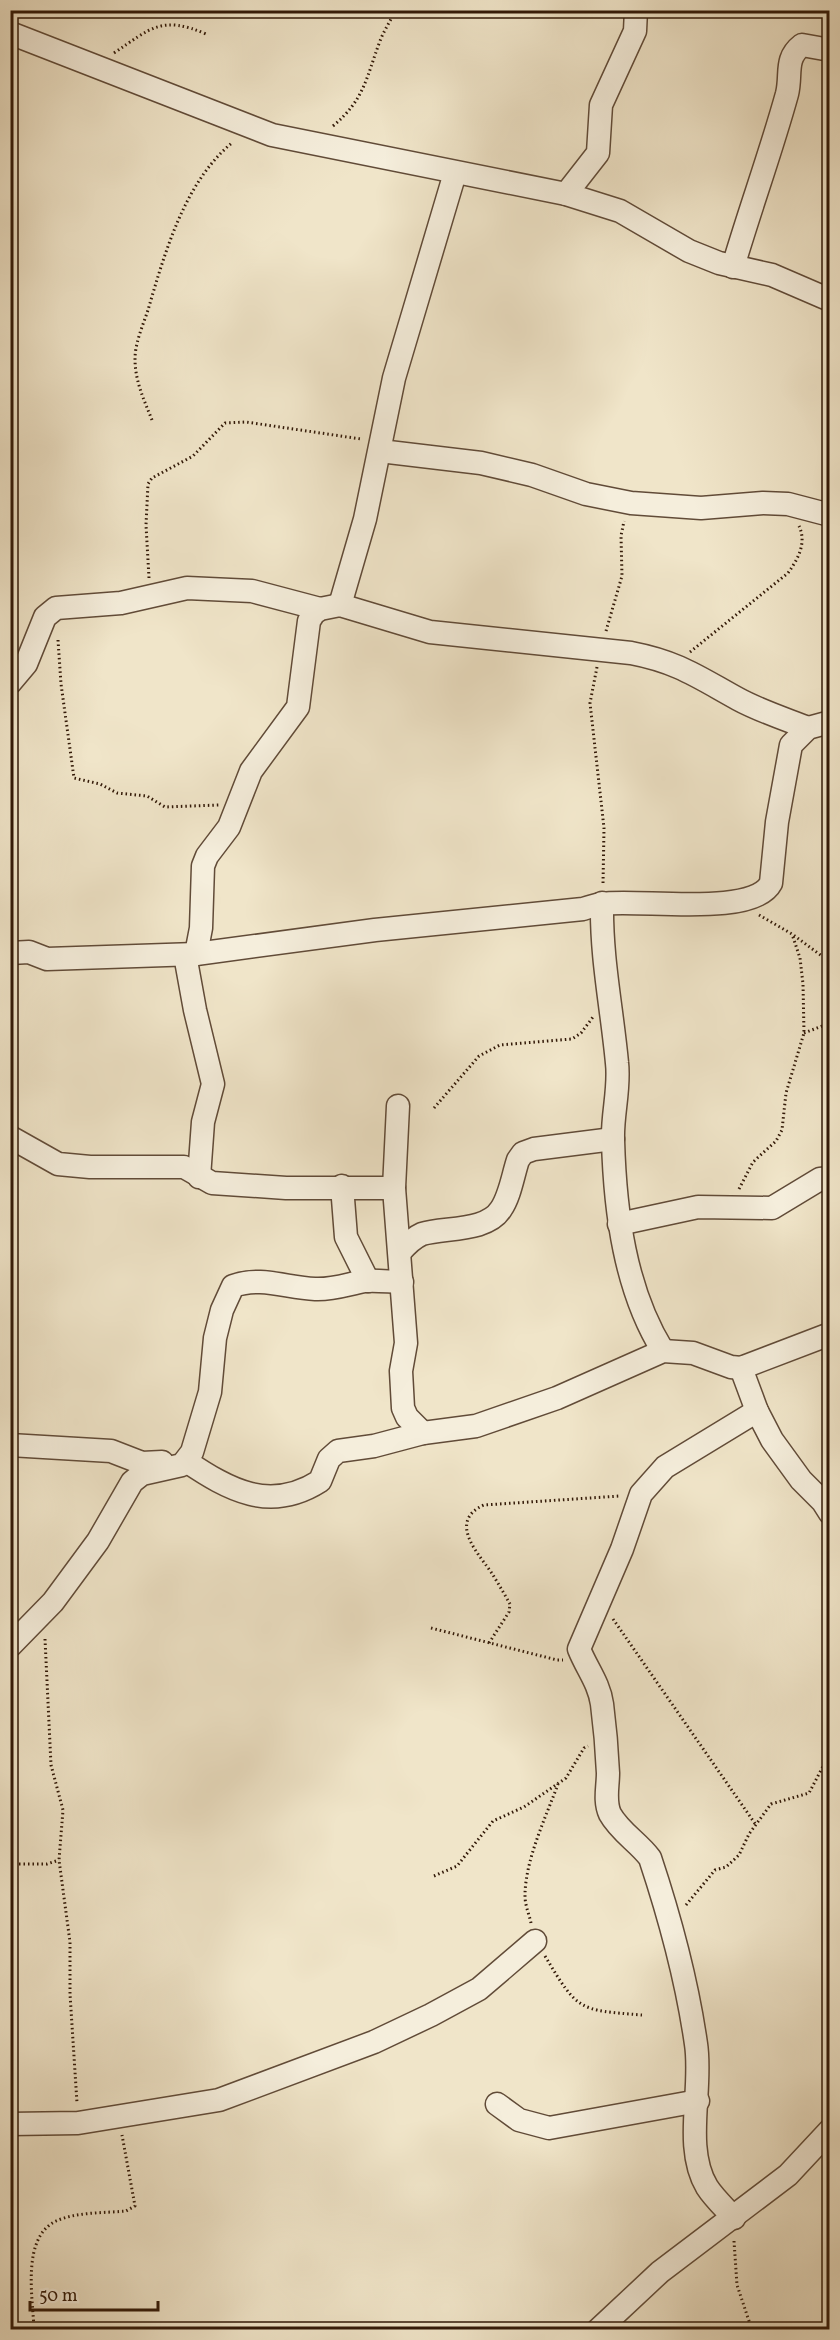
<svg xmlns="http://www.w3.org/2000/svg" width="840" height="2340" viewBox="0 0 840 2340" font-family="Vollkorn,serif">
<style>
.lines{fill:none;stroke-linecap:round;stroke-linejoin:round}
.minor-casing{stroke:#614b38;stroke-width:25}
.path{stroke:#311807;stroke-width:3;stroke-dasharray:1.5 3;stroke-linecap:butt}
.minor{stroke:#f5eedc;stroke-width:22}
</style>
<rect width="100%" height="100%" fill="#f0e5c9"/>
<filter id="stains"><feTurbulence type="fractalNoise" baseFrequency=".00333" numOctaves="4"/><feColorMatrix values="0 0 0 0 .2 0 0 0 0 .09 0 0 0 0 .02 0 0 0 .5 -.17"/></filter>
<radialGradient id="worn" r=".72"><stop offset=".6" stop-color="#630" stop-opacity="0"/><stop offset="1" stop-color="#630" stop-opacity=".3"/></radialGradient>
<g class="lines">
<defs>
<g id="minor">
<path d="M 10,33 L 272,135 L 566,194 L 620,211 L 689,251 L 719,263 L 772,275 L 830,300"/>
<path d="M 566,194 L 598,153 L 601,105 L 635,31 L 636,10"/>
<path d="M 733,267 C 750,209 771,152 787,94 C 792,74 784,59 802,45 L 830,50"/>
<path d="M 380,451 L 481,463 L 532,475 L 586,494 L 631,503 L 701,508 L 763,503 L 788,504 L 830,515"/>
<path d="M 340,605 L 365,519 L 394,378 L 455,173"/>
<path d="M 10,683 L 26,664 L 45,617 L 56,608 L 121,603 L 187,588 L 252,591 L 320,609"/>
<path d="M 602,903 C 601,958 612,1009 617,1063 C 620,1088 612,1115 613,1140 C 615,1212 625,1290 663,1351"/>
<path d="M 10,953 L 29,952 L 47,959 L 196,954 L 375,930 L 583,909 C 589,907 595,905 601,904 C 636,898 753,918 771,883 L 777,822 L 791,745 L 808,728 L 830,722"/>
<path d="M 196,954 L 201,928 L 203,866 L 207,856 L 229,827 L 251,771 L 298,707 L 309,621 L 314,613 L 320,609 L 340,605 L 430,632 L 631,653 C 678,662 698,677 738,699 C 760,711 785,719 808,728"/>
<path d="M 185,955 L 195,1010 L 213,1084 L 203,1122 L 199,1177"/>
<path d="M 398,1106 L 394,1188 L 406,1343 L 401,1371 L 403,1408 L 407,1417 L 423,1433"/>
<path d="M 10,1137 L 58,1164 L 90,1167 L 184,1167 L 212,1183 L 286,1188 L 394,1188"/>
<path d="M 342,1186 L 346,1237 L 368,1281"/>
<path d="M 619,1224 L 698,1207 L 772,1208 L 820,1179 L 830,1178"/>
<path d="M 400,1252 C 407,1244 413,1238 422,1234 C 445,1227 487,1232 501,1209 C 510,1196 513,1175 518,1160 L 523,1153 L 534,1149 L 613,1139"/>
<path d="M 741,1368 L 757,1411 L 772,1440 L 801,1480 L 823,1502 L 830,1513"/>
<path d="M 10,1445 L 111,1451 L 142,1463 L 162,1462"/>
<path d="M 186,1461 C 229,1490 270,1513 320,1481 L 329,1459 L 338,1451 L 374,1446 L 423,1433 L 476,1426 L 557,1398 L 663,1351 L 693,1353 L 731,1367 L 741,1368 L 830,1334"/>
<path d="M 10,1646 L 53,1602 L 98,1541 L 132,1482 L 142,1474 L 182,1465 L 192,1452 L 210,1392 L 215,1338 L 222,1310 L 233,1286 C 261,1276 287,1288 315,1289 C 333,1290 348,1284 365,1281 C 377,1280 391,1282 402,1282"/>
<path d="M 497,2104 L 519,2120 L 549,2128 L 698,2101"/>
<path d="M 10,2124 L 78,2123 L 219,2100 L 374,2042 L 431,2015 L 479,1989 L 535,1941"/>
<path d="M 734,2218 C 725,2208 714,2198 707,2187 C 683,2147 703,2089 696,2044 C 687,1981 670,1918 650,1858 C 638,1842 620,1832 610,1814 C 604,1801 608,1787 608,1773 C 607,1751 605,1727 602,1704 C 599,1683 587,1669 579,1649 L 622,1549 L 641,1494 L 665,1467 L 757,1411"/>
<path d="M 598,2330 L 660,2272 L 788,2175 L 830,2130"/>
</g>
</defs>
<use href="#minor" class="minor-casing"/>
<g class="path">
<path d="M 114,53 C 151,28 162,15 206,34"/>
<path d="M 333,126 C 365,99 366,78 380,41 C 384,30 391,21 395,10"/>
<path d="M 152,420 C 144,400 135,381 135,359 C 135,343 143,325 148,310 C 165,252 185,181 233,142"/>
<path d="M 149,578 L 146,525 L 148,484 L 152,478 L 193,456 L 225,423 L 246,422 L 361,439"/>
<path d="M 606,631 L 622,576 L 621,536 L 624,521"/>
<path d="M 58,640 L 61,684 L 74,778 L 100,784 L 117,793 L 147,796 L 165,807 L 219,805"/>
<path d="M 690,652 L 788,573 C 798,559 807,543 799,526"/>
<path d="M 597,667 L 590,703 L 604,828 L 603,884"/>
<path d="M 759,915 L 792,934 L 830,962"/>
<path d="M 804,1033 L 830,1023"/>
<path d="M 434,1108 L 479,1056 L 500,1045 L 572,1039 L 581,1033 L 593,1017"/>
<path d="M 739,1189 L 753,1162 L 776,1141 L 782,1130 L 786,1093 L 804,1033 L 803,984 L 800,958 L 792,934"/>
<path d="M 613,1619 L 756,1825"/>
<path d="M 431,1628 L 557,1660 L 563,1660"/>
<path d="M 45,1639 L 51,1765 L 63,1810 L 59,1860 L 70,1942 L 70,1994 L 77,2103"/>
<path d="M 489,1643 L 509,1612 L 510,1604 C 505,1595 499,1585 493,1575 C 480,1555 446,1522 484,1505 L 620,1496"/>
<path d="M 10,1864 L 47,1864 L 59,1860"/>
<path d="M 434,1876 L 457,1866 L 493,1821 L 524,1807 L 566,1778 L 584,1748 L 588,1746"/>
<path d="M 686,1905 L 715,1870 L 726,1867 L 739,1855 L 749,1834 L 771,1804 L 809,1793 L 830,1753"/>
<path d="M 531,1923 C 529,1914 525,1905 525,1896 C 525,1860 546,1817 558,1784"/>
<path d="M 545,1956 C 578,2011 578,2010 642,2015"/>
<path d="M 734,2241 L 737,2285 L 752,2330"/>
<path d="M 34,2330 C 33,2298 21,2238 56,2221 C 76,2212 104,2213 126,2211 L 135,2206 L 122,2135"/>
</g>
<use href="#minor" class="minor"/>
</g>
<rect width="840" height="2340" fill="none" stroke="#f0e5c9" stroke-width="36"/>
<rect x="12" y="12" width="816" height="2316" fill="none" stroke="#311807" stroke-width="3"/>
<rect x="18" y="18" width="804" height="2304" fill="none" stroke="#311807" stroke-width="1.5"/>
<path d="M30 2301v9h128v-9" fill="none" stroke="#311807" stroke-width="3"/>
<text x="39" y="2301" font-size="18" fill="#311807" stroke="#f5eedc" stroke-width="4.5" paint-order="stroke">50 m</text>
<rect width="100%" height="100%" filter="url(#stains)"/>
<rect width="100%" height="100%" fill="url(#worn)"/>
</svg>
